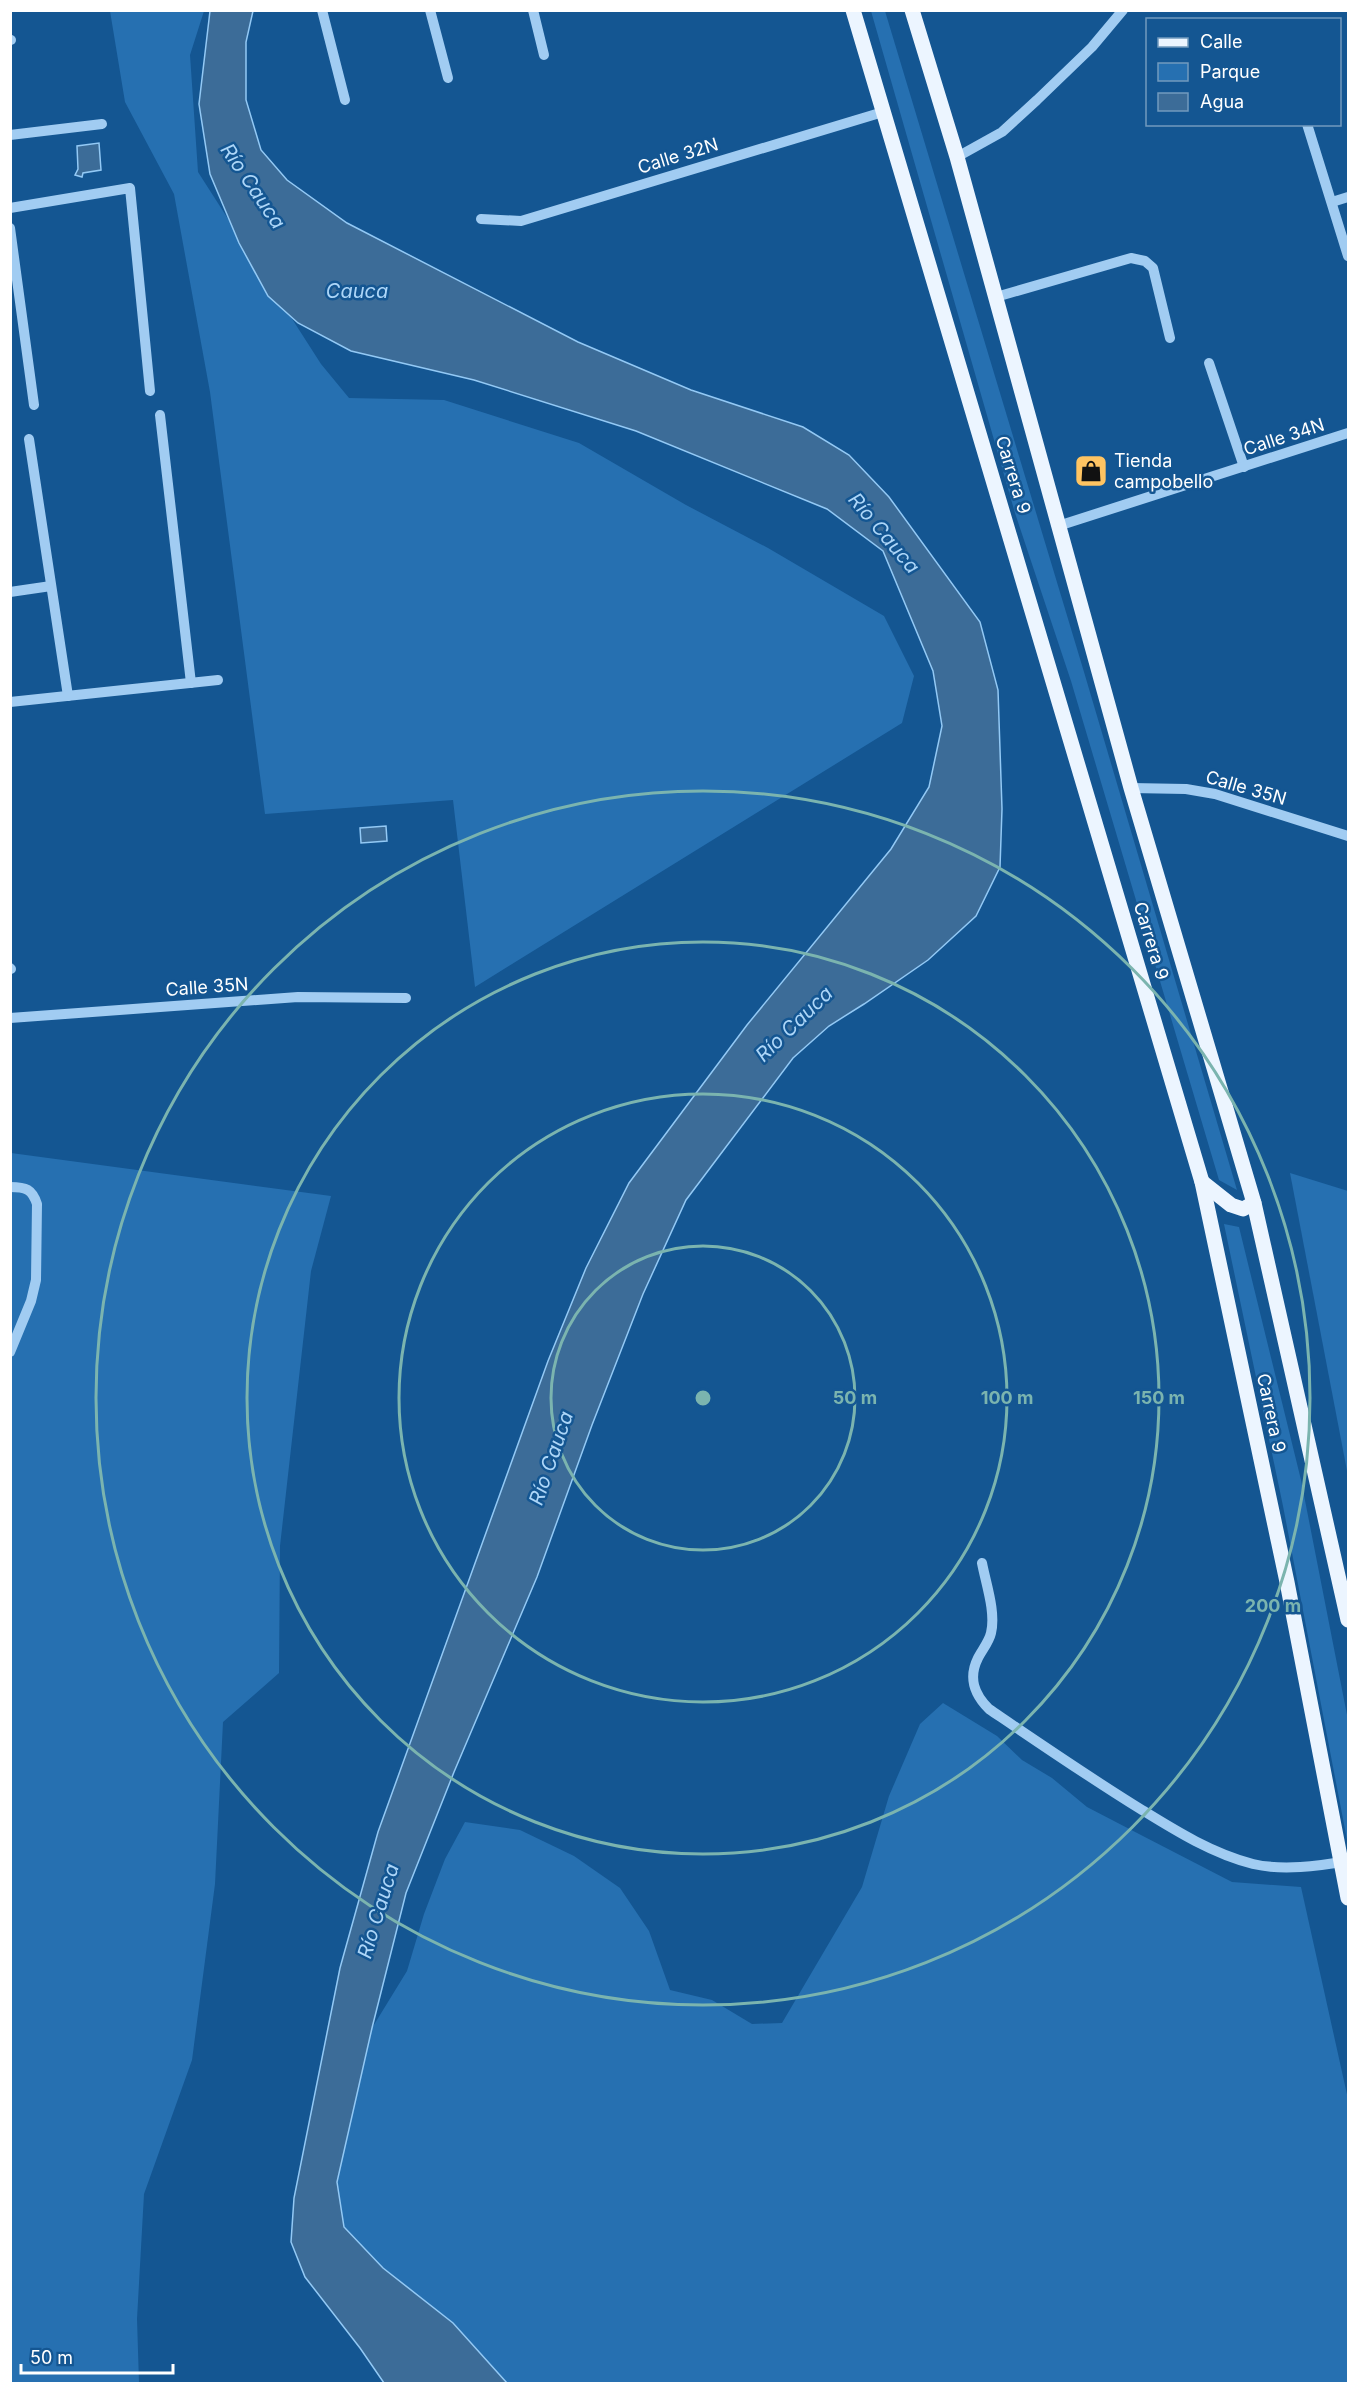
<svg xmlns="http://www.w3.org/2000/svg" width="1359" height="2394" viewBox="0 0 1359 2394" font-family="Inter,sans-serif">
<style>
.green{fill:#2670b1}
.water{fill:#3c6c98;stroke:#93c9f5;stroke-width:1.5}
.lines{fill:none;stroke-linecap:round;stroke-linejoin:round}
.minor{stroke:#a1ccf2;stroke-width:10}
.major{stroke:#ecf5ff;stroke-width:15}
.ring{fill:none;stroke:#7bb4af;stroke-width:3}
.labels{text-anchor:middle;stroke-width:5;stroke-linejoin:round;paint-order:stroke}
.street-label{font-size:18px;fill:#fff;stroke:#145692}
.poi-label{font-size:18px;fill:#fff;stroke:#145692;text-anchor:start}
.water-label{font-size:20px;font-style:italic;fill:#add6f8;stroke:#145692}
.centre{fill:#7bb4af;stroke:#145692;stroke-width:3}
.ring-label{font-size:18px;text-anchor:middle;font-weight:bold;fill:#7bb4af;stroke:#145692;stroke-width:5;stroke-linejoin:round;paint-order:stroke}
</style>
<rect width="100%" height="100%" fill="#145692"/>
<g class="green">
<path d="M 110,11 L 204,11 L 190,55 L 198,172 L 321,364 L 349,398 L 444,400 L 579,443 L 686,505 L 768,548 L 884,616 L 914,676 L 902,723 L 475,987 L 453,800 L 265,814 L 210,392 L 174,194 L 125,102 Z"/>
<path d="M 871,11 L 885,11 L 1084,672 L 1237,1190 L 1219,1180 L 1071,681 L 1015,513 Z"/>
<path d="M 11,1153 L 331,1196 L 311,1271 L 280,1546 L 279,1673 L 223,1722 L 215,1884 L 192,2060 L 144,2194 L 137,2319 L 139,2383 L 11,2384 Z"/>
<path d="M 1290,1173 L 1348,1191 L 1348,1476 Z"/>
<path d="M 1224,1224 L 1239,1227 L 1301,1480 L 1348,1720 L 1348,1845 L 1283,1506 Z"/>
<path d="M 943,1703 L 997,1736 L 1022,1760 L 1052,1778 L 1087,1807 L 1139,1834 L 1232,1882 L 1301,1887 L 1348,2099 L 1348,2383 L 507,2383 L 453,2323 L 383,2268 L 344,2228 L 337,2182 L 372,2028 L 407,1971 L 424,1914 L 445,1859 L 465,1822 L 520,1830 L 574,1856 L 620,1888 L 649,1931 L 670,1990 L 712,2000 L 752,2024 L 782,2023 L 862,1887 L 889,1796 L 920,1724 Z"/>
</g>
<g class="water">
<path d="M 210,11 L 253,11 L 246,42 L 246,100 L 261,150 L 287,180 L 347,223 L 578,342 L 691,390 L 803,427 L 849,455 L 889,497 L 980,622 L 998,690 L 1002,809 L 1000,867 L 976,916 L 928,960 L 864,1004 L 829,1026 L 793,1058 L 686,1200 L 643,1294 L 592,1425 L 537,1577 L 454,1772 L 406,1893 L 372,2028 L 337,2182 L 344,2227 L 383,2268 L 453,2323 L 507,2383 L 384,2383 L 360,2348 L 305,2277 L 291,2242 L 294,2198 L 340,1968 L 378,1832 L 548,1361 L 586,1268 L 629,1183 L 747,1025 L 891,849 L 929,787 L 942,726 L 933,671 L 883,551 L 827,509 L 636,431 L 474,380 L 351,351 L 298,323 L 268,296 L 239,243 L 210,174 L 199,104 Z"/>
<path d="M 99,143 L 101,170 L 83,173 L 82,177 L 75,175 L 78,169 L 77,146 Z"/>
<path d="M 386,826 L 387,841 L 361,843 L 360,828 Z"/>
</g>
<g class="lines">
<g class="minor">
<path d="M 322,10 L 345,100"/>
<path d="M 430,10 L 448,78"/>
<path d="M 533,10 L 544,55"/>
<path d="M 10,40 L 11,40"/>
<path d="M 1307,124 L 1348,256"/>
<path d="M 10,135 L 102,124"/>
<path d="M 957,157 L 1002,132 L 1037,100 L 1092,47 L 1123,10"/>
<path d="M 1332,202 L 1348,197"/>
<path d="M 10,208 L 130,188 L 150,391"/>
<path d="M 481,219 L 521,221 L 883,112"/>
<path d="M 10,228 L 34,405"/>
<path d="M 996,297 L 1131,258 L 1145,261 L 1153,268 L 1170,338"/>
<path d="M 1209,363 L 1244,467"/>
<path d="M 160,415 L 191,683"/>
<path d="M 29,439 L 68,696"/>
<path d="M 1058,526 L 1348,433"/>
<path d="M 10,592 L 51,586"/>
<path d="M 10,702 L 218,680"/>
<path d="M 1131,788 L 1186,789 L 1215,794 L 1348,836"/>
<path d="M 10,968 L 11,969"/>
<path d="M 10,1018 L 298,997 L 406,998"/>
<path d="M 10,1187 C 26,1187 32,1189 37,1204 L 36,1280 L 31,1301 L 10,1352"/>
<path d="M 982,1563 C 986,1584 996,1612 991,1633 C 989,1642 982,1650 978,1658 C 968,1678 974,1694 989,1709 C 1039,1743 1090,1778 1142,1810 C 1176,1831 1213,1854 1253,1864 C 1283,1871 1318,1866 1348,1861"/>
</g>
<g class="major">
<path d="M 853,10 L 1202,1182 L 1287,1582 L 1348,1898"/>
<path d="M 912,10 L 957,157 L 1131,788 L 1254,1203 L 1348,1620"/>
<path d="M 1202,1182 L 1231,1205 L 1243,1209 L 1254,1203"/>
</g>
</g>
<g class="ring">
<circle cx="703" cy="1398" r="152"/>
<circle cx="703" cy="1398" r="304"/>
<circle cx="703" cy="1398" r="456"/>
<circle cx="703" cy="1398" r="607"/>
</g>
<defs>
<symbol id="shop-square" viewBox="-11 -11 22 22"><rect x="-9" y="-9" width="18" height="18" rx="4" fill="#ffc462" stroke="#145692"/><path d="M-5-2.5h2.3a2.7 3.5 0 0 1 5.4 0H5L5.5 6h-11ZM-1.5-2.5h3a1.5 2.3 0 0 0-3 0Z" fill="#111"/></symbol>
</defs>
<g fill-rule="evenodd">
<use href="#shop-square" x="1072" y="452" width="38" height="38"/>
</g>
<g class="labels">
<g class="street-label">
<text transform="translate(678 156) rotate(-17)" y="6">Calle 32N</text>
<text transform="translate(1284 437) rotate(-18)" y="6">Calle 34N</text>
<text transform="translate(1013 475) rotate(73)" y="6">Carrera 9</text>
<text transform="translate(1246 788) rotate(16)" y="6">Calle 35N</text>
<text transform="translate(1151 941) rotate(73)" y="6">Carrera 9</text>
<text transform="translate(207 987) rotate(-4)" y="6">Calle 35N</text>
<text transform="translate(1271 1413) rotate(78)" y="6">Carrera 9</text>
</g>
<g class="poi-label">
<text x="1114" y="467">Tienda<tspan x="1114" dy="21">campobello</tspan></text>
</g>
<g class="water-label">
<text transform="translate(253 186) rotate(56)" y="7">Río Cauca</text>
<text x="357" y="298">Cauca</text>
<text transform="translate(884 533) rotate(50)" y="7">Río Cauca</text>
<text transform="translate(794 1024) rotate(-44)" y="7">Río Cauca</text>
<text transform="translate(551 1458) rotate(-71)" y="7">Río Cauca</text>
<text transform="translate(378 1911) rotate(-73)" y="7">Río Cauca</text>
</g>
</g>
<circle cx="703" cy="1398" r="9" class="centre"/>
<g class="ring-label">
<text x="855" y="1404">50 m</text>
<text x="1007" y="1404">100 m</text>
<text x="1159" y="1404">150 m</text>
<text x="1273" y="1612">200 m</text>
</g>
<rect width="1359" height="2394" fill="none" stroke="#ffffff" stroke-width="24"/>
<rect x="1146" y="18" width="195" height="108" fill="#145692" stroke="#729abe" stroke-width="1.5"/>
<rect x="1158" y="38" width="30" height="9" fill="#ecf5ff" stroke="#729abe" stroke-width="1.5"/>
<text x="1200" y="48" font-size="18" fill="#ffffff">Calle</text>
<rect x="1158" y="63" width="30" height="18" fill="#2670b1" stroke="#729abe" stroke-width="1.5"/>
<text x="1200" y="78" font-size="18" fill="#ffffff">Parque</text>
<rect x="1158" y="93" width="30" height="18" fill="#3c6c98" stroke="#729abe" stroke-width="1.5"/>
<text x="1200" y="108" font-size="18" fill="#ffffff">Agua</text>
<path d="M21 2364v9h152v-9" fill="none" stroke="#ffffff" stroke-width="3"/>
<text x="30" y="2364" font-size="18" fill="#ffffff" stroke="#145692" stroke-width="4.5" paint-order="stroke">50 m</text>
</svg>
